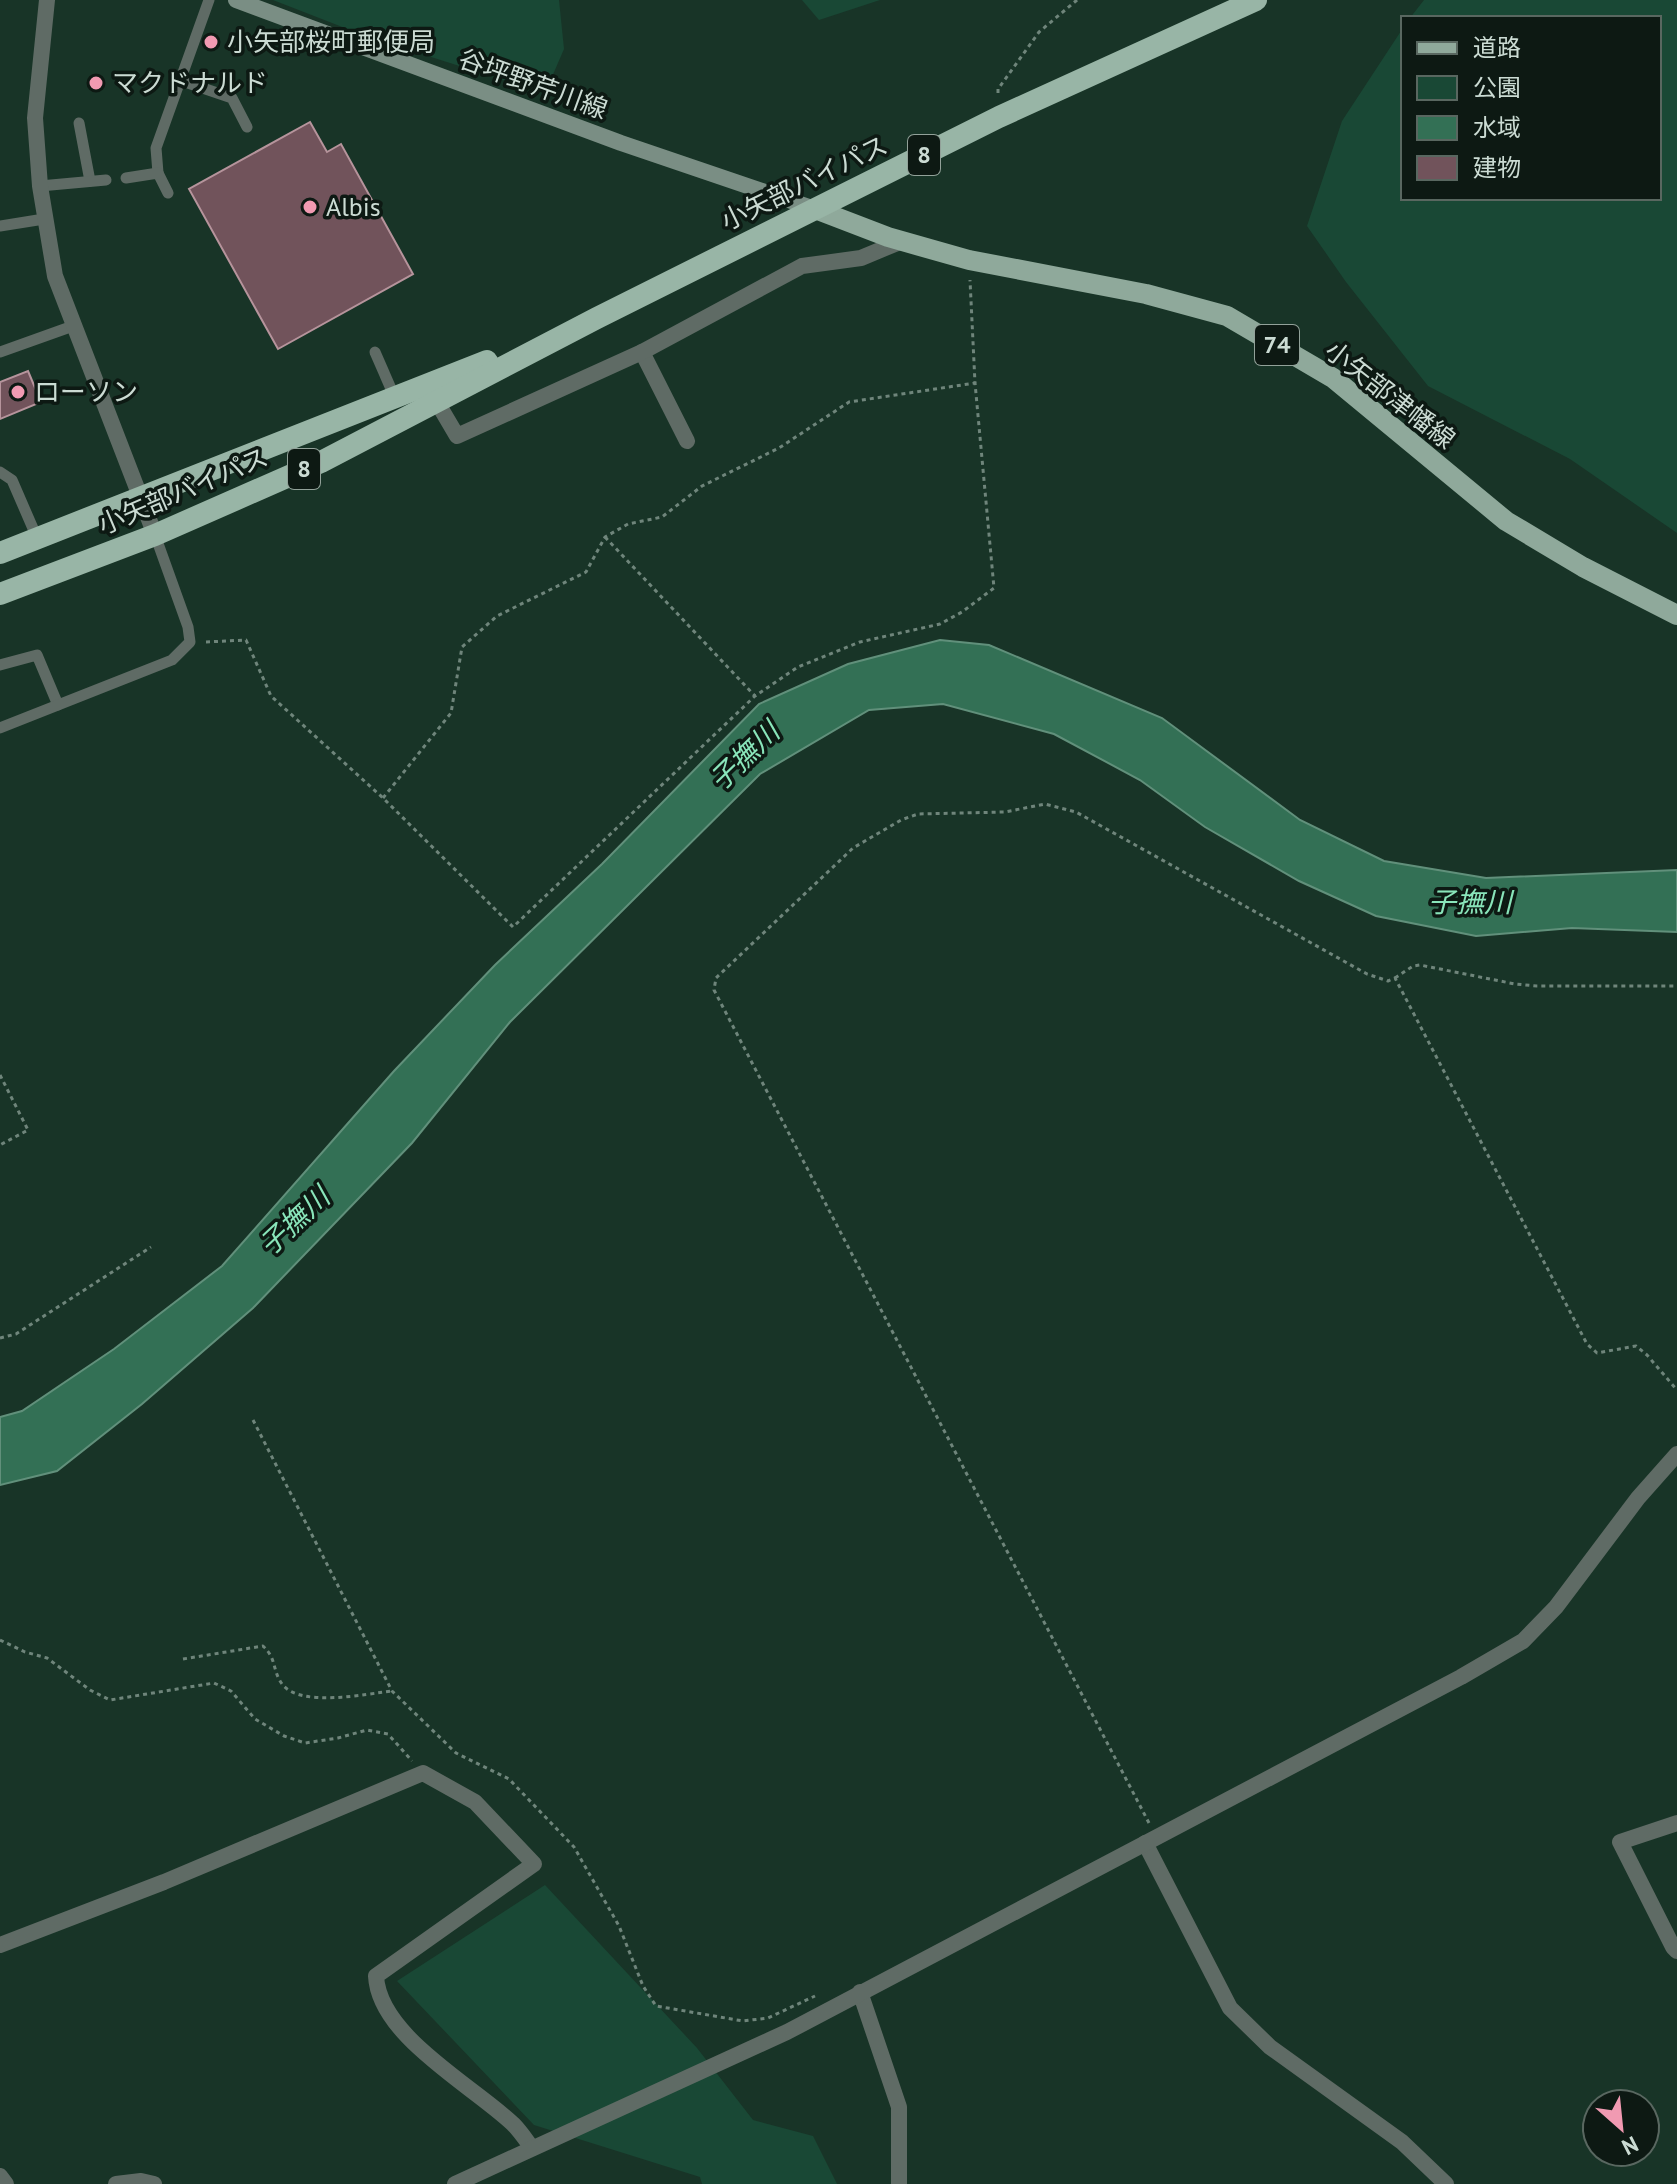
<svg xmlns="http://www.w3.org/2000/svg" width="1677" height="2184" viewBox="0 0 1677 2184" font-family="'PT Sans','Noto Sans JP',sans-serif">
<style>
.green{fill:#194835}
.water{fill:#337055;stroke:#61907b;stroke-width:2}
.building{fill:#71535b;stroke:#b6949c;stroke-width:2}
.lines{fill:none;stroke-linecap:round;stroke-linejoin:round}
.path{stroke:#6f857b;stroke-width:3;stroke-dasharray:4 4;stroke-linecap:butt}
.service{stroke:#5f6b65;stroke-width:11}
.minor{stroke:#5f6b65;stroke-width:16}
.tertiary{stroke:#5f6b65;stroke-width:16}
.secondary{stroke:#7a8e84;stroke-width:16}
.primary{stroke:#8fa99b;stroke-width:20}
.trunk{stroke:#98b5a6;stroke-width:22}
.poi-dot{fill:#f19ab2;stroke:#0d1913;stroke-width:3}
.labels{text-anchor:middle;stroke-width:7;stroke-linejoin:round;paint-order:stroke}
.shield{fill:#0d1913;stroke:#92a199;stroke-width:2}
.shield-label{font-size:24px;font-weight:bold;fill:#cbdbd3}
.poi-label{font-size:26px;fill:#cbdbd3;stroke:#0d1913;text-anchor:start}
.street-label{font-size:26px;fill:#cbdbd3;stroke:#0d1913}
.water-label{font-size:28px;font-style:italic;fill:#89e5ba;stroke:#0d1913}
</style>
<rect width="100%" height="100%" fill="#183427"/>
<g class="green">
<path d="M 273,0 L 559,0 L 564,49 L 545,93 L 368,37 Z"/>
<path d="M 802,0 L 880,0 L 819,20 Z"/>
<path d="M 1424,0 L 1677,0 L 1677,533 L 1570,459 L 1428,386 L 1346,282 L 1307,226 L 1342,121 L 1403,28 L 1403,198 L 1659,198 L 1659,18 L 1410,18 Z"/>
<path d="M 545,1885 L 697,2048 L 753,2120 L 813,2136 L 837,2184 L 702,2184 L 700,2177 L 534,2125 L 397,1981 Z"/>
</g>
<path class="water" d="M 940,640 L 989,645 L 1162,718 L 1300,820 L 1384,861 L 1486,878 L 1677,870 L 1677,932 L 1572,928 L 1476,936 L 1376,916 L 1299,881 L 1205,827 L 1140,780 L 1054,734 L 943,704 L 869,710 L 760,774 L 510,1022 L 412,1143 L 253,1308 L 142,1404 L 57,1471 L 0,1485 L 0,1417 L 22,1411 L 114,1349 L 222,1266 L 394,1071 L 495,965 L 602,864 L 759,704 L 848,664 Z"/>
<g class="building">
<path d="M 310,122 L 327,152 L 341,144 L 413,274 L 278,349 L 189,189 Z"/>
<path d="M 28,371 L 41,402 L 0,419 L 0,382 Z"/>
</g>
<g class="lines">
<g class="path">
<path d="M 998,93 L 998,89 L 1039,32 L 1077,0"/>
<path d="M 605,537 L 755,696"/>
<path d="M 206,642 L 246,640 L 271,696 L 383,798 L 513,927 L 755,696 L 798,667 L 860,642 L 940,624 L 962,612 L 994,588 L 975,383 L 970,280"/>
<path d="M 383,798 L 451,713 L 462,647 L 497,616 L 586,572 L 605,537 L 628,524 L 662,517 L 702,486 L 779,448 L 849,402 L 975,383"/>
<path d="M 1395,978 L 1413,966 L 1420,965 L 1515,984 L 1537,986 L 1677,986"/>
<path d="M 0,1075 L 28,1130 L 0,1145"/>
<path d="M 0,1338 L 16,1334 L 151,1247"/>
<path d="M 253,1420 L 392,1691 L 456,1753 L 509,1779 L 574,1847 L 619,1926 L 643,1986 L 656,2006 L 743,2021 L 768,2018 L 815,1996"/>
<path d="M 0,1640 L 25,1652 L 47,1658 L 90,1690 L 110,1700 L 214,1683 L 231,1691 L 255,1719 L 284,1736 L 305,1743 L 338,1738 L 367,1730 L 388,1734 L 412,1761"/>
<path d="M 183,1659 L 263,1646 C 277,1659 272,1670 282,1684 C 300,1708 365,1694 392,1691"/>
<path d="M 1149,1823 L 714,990 L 716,978 L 853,848 L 901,820 L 918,814 L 1005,812 L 1045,804 L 1076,812 L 1367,974 L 1388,981 L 1395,978 L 1587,1344 L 1597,1353 L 1636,1346 L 1647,1355 L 1677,1390"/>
</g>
<g class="service">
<path d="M 182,81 L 232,98 L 247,127"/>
<path d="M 79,123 L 90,181"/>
<path d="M 158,173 L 156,148 L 209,0"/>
<path d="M 126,178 L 158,173 L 168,193"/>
<path d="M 40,186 L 106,180"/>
<path d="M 0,226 L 44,219"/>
<path d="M 0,352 L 73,326"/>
<path d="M 375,352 L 395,398"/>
<path d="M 0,472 L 12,480 L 38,540"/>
<path d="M 0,665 L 37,655 L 58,705"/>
<path d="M 0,728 L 172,660 L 190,642 L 188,627 L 155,535"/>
</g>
<g class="minor">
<path d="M 642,352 L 687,441"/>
<path d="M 437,402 L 457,436 L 642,352 L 802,266 L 861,258 L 902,241"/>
<path d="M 1677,1823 L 1620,1842 L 1673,1947 L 1677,1951"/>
<path d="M 1145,1843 L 1230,2008 L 1270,2047 L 1402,2142 L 1446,2184"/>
<path d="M 0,1945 L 164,1882 L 423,1773 L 475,1802 L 534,1864 L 376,1976 C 379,2036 472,2085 513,2124 C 520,2131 526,2140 532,2148"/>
<path d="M 860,1992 L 899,2107 L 899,2184"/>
<path d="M 0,2176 L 6,2184"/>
</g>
<g class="tertiary">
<path d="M 47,0 L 35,118 L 40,186 L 55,276 L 155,535"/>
<path d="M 116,2184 L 141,2181 L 154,2184"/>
<path d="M 455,2184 L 787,2032 L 1461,1677 L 1523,1641 L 1556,1607 L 1638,1498 L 1677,1454"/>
</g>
<path class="secondary" d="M 236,0 L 621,143 L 815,209"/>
<path class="primary" d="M 815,209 L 888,237 L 969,260 L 1146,294 L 1227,316 L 1333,378 L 1506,521 L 1583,567 L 1677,615"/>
<g class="trunk">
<path d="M 0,553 L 487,361"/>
<path d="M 0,594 L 155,535 L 321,462 L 597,318 L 999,117 L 1256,0"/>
</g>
</g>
<g class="poi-dot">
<circle cx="211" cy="42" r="8"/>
<circle cx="96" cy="83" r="8"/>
<circle cx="310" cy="207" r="8"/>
<circle cx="18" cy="392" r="8"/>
</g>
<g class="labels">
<g class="shield">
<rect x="908" y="135" width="32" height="40" rx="6"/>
<rect x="1255" y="325" width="44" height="40" rx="6"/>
<rect x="288" y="449" width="32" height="40" rx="6"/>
</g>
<g class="shield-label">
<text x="924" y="163">8</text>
<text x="1277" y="353">74</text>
<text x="304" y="477">8</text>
</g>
<g class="poi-label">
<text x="227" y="51">小矢部桜町郵便局</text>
<text x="112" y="92">マクドナルド</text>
<text x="326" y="216">Albis</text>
<text x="34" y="401">ローソン</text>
</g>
<g class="street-label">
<text transform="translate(533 84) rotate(20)" y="9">谷坪野芹川線</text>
<text transform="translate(804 183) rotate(-26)" y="9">小矢部バイパス</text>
<text transform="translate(1390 395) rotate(38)" y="9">小矢部津幡線</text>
<text transform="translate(183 491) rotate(-23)" y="9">小矢部バイパス</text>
</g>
<g class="water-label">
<text transform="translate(744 756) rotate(-44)" y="10">子撫川</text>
<text x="1470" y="912">子撫川</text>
<text transform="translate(294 1221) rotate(-43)" y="10">子撫川</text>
</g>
</g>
<rect x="1401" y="16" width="260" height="184" fill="#0d1913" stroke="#596760" stroke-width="2"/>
<rect x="1417" y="42" width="40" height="12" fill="#8fa99b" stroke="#596760" stroke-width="2"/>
<text x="1473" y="56" font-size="24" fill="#cbdbd3">道路</text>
<rect x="1417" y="76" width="40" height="24" fill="#194835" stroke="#596760" stroke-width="2"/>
<text x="1473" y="96" font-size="24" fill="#cbdbd3">公園</text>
<rect x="1417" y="116" width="40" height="24" fill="#337055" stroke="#596760" stroke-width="2"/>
<text x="1473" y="136" font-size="24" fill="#cbdbd3">水域</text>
<rect x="1417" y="156" width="40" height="24" fill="#71535b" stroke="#596760" stroke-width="2"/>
<text x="1473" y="176" font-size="24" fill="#cbdbd3">建物</text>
<g transform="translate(1621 2128) rotate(153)"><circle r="38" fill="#0d1913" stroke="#596760" stroke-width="2"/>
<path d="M0-6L14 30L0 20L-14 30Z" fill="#f19ab2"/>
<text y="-12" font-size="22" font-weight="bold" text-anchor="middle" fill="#cbdbd3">N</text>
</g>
</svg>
